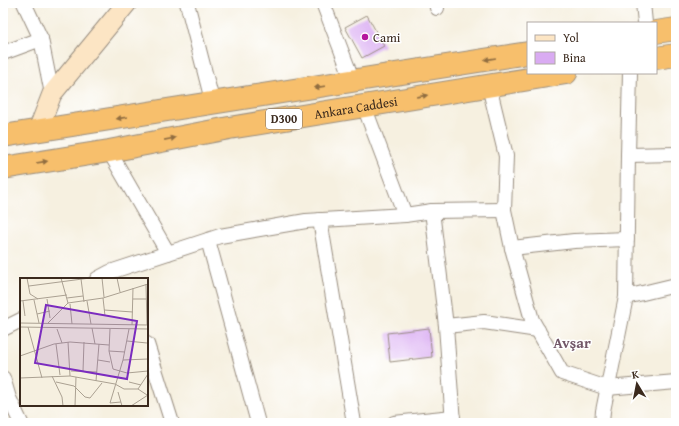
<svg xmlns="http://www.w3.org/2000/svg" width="679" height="426" viewBox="0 0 679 426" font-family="'Gentium Book Plus',serif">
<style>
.building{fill:#d9abf2}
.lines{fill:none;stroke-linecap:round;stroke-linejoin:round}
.street-casing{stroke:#988d7f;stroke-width:16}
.secondary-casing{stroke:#988d7f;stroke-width:21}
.highway-casing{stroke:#988d7f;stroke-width:24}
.street{stroke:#fff;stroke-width:14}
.secondary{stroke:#fce5c4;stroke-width:19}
.highway{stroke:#f7bf6c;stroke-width:22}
.oneway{fill:#906d41}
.poi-dot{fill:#b5179e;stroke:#fff;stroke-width:1.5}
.labels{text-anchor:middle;stroke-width:3;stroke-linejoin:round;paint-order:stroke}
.shield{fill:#fff;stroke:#766a62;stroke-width:1}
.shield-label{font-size:12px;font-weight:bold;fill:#3b2a1e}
.poi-label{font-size:13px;fill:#3b2a1e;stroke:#fff;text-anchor:start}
.street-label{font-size:13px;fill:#3b2a1e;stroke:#fff}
.quarter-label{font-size:15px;font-weight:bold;fill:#725768;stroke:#fff}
.inset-road{fill:none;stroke:#aba192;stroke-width:1}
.view{fill:#7b2cbf;fill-opacity:0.15;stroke:#7b2cbf;stroke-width:2}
.inset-edge{fill:none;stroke:#3b2a1e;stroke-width:2}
</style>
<rect width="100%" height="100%" fill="#fff"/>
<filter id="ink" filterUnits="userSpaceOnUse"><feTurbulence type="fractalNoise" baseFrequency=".025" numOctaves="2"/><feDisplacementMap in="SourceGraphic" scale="8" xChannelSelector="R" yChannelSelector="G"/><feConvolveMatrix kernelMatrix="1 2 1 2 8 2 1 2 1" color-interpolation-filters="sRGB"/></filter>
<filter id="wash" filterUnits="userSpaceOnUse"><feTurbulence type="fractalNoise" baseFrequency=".012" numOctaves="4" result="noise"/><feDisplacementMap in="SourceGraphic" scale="16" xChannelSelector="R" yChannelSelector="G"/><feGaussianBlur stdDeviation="0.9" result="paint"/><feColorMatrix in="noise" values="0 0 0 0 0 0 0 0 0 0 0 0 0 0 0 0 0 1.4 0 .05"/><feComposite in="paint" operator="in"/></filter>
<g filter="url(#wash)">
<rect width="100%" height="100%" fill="#f6f0e0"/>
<g id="blocks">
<g class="building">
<path d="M 367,15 L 384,46 L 362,58 L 345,27 Z"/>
<path d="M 429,328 L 432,357 L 390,362 L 387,333 Z"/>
</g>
</g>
</g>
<g filter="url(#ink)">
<use href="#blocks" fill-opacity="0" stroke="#988d7f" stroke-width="1"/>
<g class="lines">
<defs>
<g id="street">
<path d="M 24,3 L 41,39 L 52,94"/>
<path d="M 187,3 L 213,104"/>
<path d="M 323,3 L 353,81"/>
<path d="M 436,3 L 437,8"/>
<path d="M 643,3 L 645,23"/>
<path d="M 3,53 L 41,39"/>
<path d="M 489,86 L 506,156 L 504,210 L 512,248 L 532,320 L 562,373 L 607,388 L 676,382"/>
<path d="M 364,106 L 405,215"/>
<path d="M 109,151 L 168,253"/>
<path d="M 628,155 L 676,154"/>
<path d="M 432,211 L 446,326 L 453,423"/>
<path d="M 320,220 L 354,423"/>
<path d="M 208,240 L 258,423"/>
<path d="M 512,248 L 574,241 L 627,239"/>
<path d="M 97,279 L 110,272 L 220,236 L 306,221 L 405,215 L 432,211 L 504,210"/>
<path d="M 626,297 L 676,285"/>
<path d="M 446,326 L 484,322 L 538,330"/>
<path d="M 3,329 L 21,320"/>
<path d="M 147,344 L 172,423"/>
<path d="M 3,378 L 9,398 L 21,423"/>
<path d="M 394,423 L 453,417"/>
<path d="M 602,423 L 603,411 L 626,297 L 628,155 L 630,73"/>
</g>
<path id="secondary" d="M 38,130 L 52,94 L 127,3"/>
<g id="highway">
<path d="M 656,32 L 676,29"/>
<path d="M 656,58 L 676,55"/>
<path d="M 3,136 L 528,53"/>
<path id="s1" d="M 3,168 L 109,151 L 229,128 L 566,73"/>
</g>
</defs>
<use href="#street" class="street-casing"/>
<use href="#secondary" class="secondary-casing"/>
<use href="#highway" class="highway-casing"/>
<use href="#street" class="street"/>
<use href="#secondary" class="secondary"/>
<use href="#highway" class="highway"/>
</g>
<defs><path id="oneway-solid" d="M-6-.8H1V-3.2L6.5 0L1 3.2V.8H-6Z"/></defs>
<g class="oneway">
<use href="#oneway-solid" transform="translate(490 59) rotate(171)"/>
<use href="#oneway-solid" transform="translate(320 87) rotate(171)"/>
<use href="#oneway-solid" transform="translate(422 96) rotate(-9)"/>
<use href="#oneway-solid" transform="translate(122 118) rotate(171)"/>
<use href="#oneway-solid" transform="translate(170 139) rotate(-11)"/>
<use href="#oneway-solid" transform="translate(42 162) rotate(-9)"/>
</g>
</g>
<circle class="poi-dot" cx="365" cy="37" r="4"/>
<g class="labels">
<rect class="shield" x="266" y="109" width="36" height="20" rx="3"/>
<g class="shield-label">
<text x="284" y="123">D300</text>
</g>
<g class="poi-label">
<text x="373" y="42">Cami</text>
</g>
<g class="street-label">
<text dy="5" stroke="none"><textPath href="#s1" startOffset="358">Ankara Caddesi</textPath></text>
</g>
<g class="quarter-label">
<text x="572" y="348">Avşar</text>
</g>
</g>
<g transform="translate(20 278)">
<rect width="128" height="128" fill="#f6f0e0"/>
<path class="inset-road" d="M 7,0 L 10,16 L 18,21M 82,0 L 84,19M 97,0 L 100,14M 61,1 L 64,24M 126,6 L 127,47M 9,8 L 70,0M 47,20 L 63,18M 83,20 L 85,38M 27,21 L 30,40M 113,21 L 127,21M 14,22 L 19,45M 0,23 L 47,17M 3,23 L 5,38M 67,23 L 71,46M 48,25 L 83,20 L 128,6M 50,26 L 52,46M 84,32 L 113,34M 17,36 L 30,33M 0,45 L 128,47M 28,45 L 48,25 L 41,0M 112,47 L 113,10M 0,49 L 128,51M 8,49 L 22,100M 72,50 L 75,66M 37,51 L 42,65M 90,51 L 89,73 L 93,91 L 107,95 L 128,93M 107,63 L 127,65M 48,64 L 50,98M 36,66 L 40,97M 89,73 L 105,74M 0,78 L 34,66 L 50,64 L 89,67M 78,82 L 90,84M 103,82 L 128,81M 51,93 L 77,94M 63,93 L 64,64M 32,98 L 42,119 L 43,128M 0,100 L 50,98 L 95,106 L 104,111 L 118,111 L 127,117M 76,103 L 79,66M 36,104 L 54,108 L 65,119 L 70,120 L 82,105M 109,104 L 121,107M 118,111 L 128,96M 98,114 L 102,128M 101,124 L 90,125 L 103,82 L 109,51M 55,128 L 56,99M 111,128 L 128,117"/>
<path class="view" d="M 26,27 L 117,43 L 107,101 L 15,85 Z"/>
<rect width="128" height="128" class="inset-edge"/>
</g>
<rect width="679" height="426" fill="none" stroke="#fff" stroke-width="16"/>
<rect x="527" y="22" width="130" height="52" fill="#ffffff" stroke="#b1aaa5"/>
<rect x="535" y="35" width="20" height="6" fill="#fce5c4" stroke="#b1aaa5"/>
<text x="563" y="42" font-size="12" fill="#3b2a1e">Yol</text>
<rect x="535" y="52" width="20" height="12" fill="#d9abf2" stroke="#b1aaa5"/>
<text x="563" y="62" font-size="12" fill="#3b2a1e">Bina</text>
<g transform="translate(637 384) rotate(350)" stroke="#ffffff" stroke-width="3" paint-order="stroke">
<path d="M0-3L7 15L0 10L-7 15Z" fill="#3b2a1e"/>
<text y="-6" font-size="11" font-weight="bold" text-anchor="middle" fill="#3b2a1e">K</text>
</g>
</svg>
